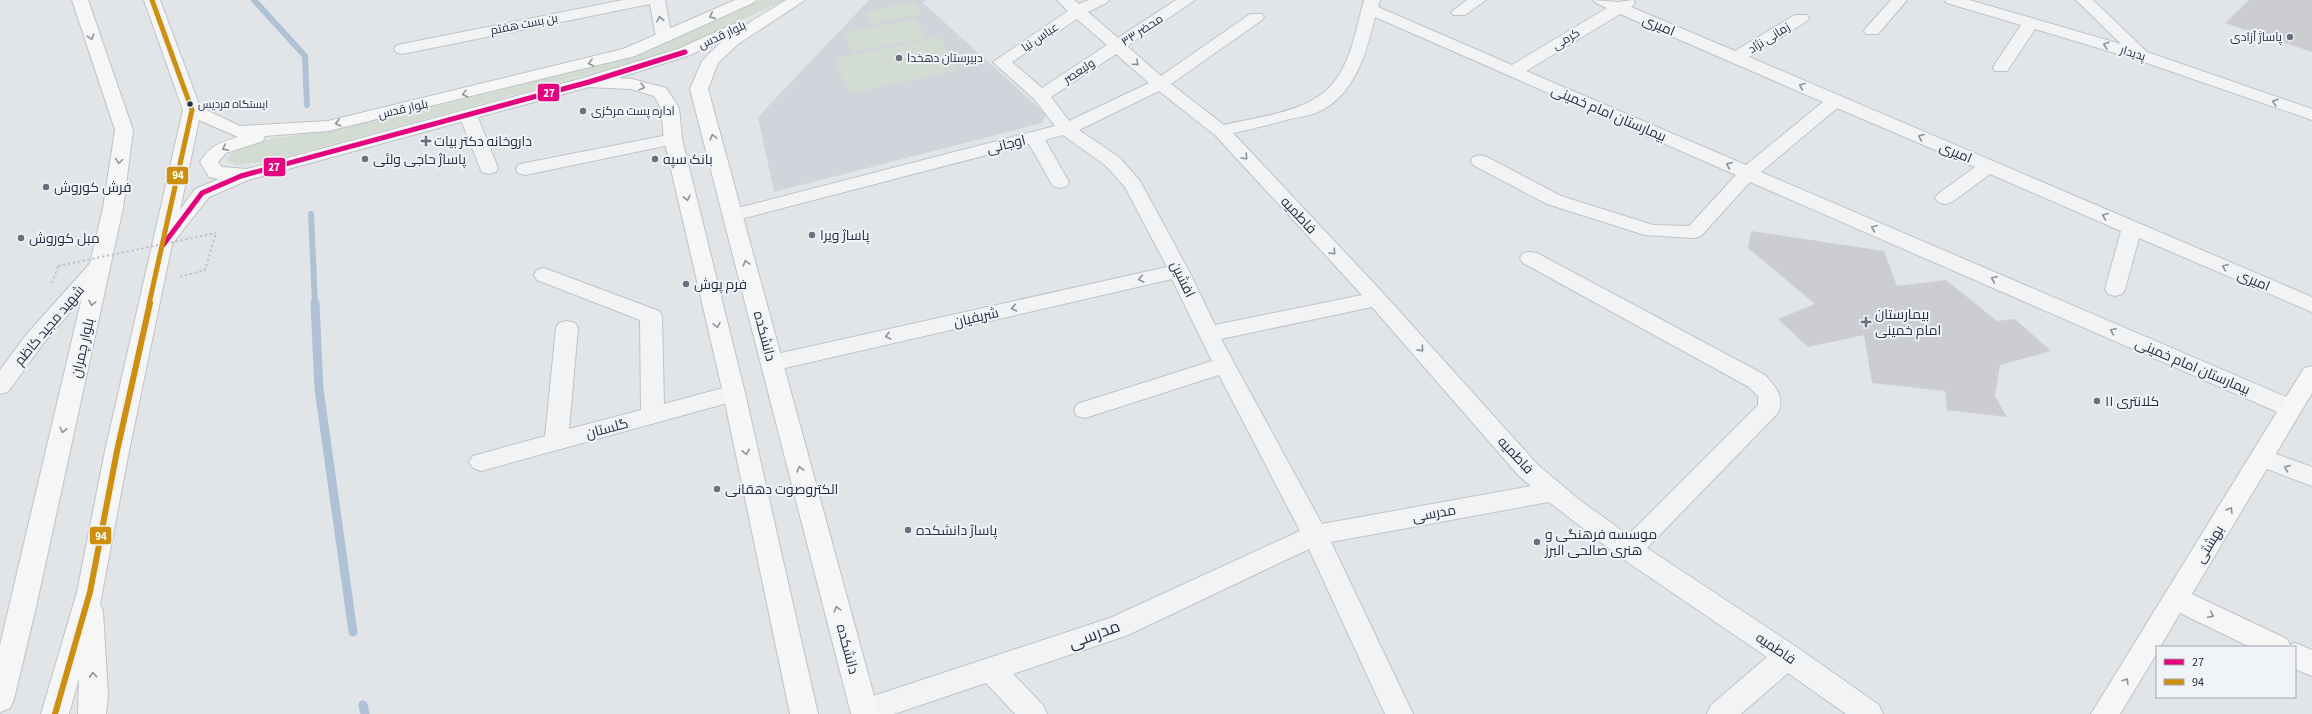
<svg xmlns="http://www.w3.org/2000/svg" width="2312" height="714" viewBox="0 0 2312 714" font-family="'Source Sans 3',Cairo,sans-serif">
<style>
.built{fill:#d0d4db}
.green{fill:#d3dcd2}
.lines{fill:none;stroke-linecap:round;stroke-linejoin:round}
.stream-far1{stroke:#aec1d5;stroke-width:6}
.stream{stroke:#aec1d5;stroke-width:9}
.building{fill:#cbcdd0}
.minor-casing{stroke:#c0c3c6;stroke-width:2}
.major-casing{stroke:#bec2c6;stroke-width:2}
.path{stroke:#c1c3c8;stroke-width:2;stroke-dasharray:2.5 2.5;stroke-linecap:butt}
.minor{fill:#f2f3f4;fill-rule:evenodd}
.major{fill:#f6f6f7;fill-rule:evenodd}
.path-bridge{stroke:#c1c3c8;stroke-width:2;stroke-dasharray:2.5 2.5;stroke-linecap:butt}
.bus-1-casing{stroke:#f0f3f7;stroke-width:8}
.bus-2-far1-casing{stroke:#f0f3f7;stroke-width:8}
.bus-2-casing{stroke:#f0f3f7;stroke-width:10}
.bus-1{stroke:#e5007d;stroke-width:5}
.bus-2-far1{stroke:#cd8f0d;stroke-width:5}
.bus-2{stroke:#cd8f0d;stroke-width:6}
.oneway{stroke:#8e949d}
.oneway2{stroke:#8c929c}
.poi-dot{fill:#68707d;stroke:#f0f3f7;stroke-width:1.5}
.bus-dot{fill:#273143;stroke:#f0f3f7;stroke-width:1.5}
.labels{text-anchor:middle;stroke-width:4;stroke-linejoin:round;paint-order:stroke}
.far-bus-label{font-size:11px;fill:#273143;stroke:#f0f3f7;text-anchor:start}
.far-street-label{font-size:12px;fill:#273143;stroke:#f0f3f7}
.far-poi-label{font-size:12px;fill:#273143;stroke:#f0f3f7;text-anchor:start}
.street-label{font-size:14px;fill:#273143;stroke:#f0f3f7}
.poi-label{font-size:14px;fill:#273143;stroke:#f0f3f7;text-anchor:start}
.near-street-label{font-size:17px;fill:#273143;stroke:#f0f3f7}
.line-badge{stroke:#f0f3f7;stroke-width:1.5}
.badge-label{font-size:11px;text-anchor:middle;font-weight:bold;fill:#fff}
</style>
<rect width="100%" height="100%" fill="#e2e5e8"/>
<path class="built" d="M 869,0 L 927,0 L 922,2 L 1046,114 L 1042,123 L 774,192 L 758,117 Z"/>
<g class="green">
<path d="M 760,0 L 785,0 L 675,51 L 271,161 L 235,165 L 228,161 L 229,155 C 259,134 299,137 334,130 C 434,108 533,81 632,57 L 678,38 Z"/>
<path d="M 914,2 L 921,13 L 871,24 L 865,12 Z"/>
<path d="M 916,19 L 926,38 L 852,52 L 844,33 Z"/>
<path d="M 939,37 L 958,70 L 850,94 L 833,59 Z"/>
</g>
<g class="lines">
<g class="stream-far1">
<path d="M 254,0 L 305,56 L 307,105"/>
<path d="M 311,214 L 315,304"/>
</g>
<g class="stream">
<path d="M 315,303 L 319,389 L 353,632"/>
<path d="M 363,705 L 365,714"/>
</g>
</g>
<g class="building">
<path d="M 2249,0 L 2312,0 L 2312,52 L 2225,23 Z"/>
<path d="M 1751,231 L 1884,251 L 1897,286 L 1946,280 L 1997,321 L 2015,319 L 2051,351 L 2000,365 L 1995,396 L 2007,417 L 1947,410 L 1945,391 L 1872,383 L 1864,335 L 1808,347 L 1778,319 L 1815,304 L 1748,248 Z"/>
</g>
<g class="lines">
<defs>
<g id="minor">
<path d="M 623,0 L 665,0 L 672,38 L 670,41 L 658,41 L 656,38 L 650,4 L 402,54 L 396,52 L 394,49 L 396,46 L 402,44 Z"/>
<path d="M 1057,0 L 1074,0 L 1079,4 L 1089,0 L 1109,0 L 1106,3 L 1088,12 L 1118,38 L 1176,0 L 1195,0 L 1127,46 L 1161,76 L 1250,14 L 1262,14 L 1264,17 L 1262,20 L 1171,84 L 1224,125 C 1263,115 1316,113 1339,75 C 1353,53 1357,24 1364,0 L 1380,0 L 1378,7 L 1512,65 L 1607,8 L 1596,3 L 1593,0 L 1618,2 L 1633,0 L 1635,3 L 1631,7 L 1735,51 L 1795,15 L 1807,15 L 1809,18 L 1807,21 L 1749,57 L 2312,297 L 2312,312 L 2139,238 L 2125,289 L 2122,294 L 2115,296 L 2108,294 L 2105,289 L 2121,231 L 1990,174 L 1952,202 L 1945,204 L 1938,202 L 1935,198 L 1938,194 L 1975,167 L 1837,108 L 1761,172 L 2298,402 L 2301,408 L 2298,414 L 2290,416 L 2282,414 L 1750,182 L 1701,236 L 1694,238 L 1645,235 L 1547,204 L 1473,165 L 1471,161 L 1473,157 L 1480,155 L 1487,157 L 1561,196 L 1653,225 L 1689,226 L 1736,175 L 1375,17 C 1366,54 1355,96 1316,113 C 1308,116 1298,117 1290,119 C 1271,124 1252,129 1233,133 L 1384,294 L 1537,464 L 1577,498 L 1628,535 L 1758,405 L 1758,396 L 1749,387 L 1523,263 L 1520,258 L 1523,253 L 1530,252 L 1537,253 L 1765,375 C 1776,387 1786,398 1777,414 L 1647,548 L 1798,648 L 1879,705 L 1883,714 L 1846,714 L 1788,673 L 1741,714 L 1707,714 L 1711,705 L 1767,657 L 1620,557 L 1549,502 L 1331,542 L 1413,714 L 1385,714 L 1309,549 L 1128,635 L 1013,674 L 1043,705 L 1047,714 L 1015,714 L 986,683 L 894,714 L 852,714 L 851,711 L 855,702 L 1110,618 L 1300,531 L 1219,375 L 1085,418 L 1077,416 L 1074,410 L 1077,404 L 1212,361 L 1172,279 L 772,371 L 764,368 L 761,363 L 764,358 L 772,355 L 1167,267 L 1125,187 L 1106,166 L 1063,135 L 1045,140 L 1069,182 L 1067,186 L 1060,188 L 1053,186 L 1029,144 L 733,221 L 726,219 L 723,215 L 726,211 L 1055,126 L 1035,100 L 993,62 L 1068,11 ZM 1620,14 L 1823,102 L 1746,165 L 1526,71 ZM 1077,19 L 1107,45 L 1042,88 L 1012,62 ZM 1116,54 L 1149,83 L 1069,121 L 1051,97 ZM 1159,91 L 1215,135 L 1362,295 L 1215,325 L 1189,271 L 1140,181 L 1120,158 L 1079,130 ZM 1372,307 L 1519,476 L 1531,486 L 1322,524 L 1221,339 Z"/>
<path d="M 1467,0 L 1486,0 L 1465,15 L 1453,15 L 1451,12 Z"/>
<path d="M 1891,0 L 1907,0 L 1878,34 L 1866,34 L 1864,31 L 1866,28 Z"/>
<path d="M 1944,0 L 1969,0 L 2121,44 L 2076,0 L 2093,0 L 2147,52 L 2312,109 L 2312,120 L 2138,60 L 2035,29 L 2007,71 L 1995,71 L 1993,67 L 2021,25 L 1947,3 Z"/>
<path d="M 468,110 L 474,111 L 477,115 L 498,168 L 496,172 L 489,174 L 482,172 L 480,168 L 459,115 L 462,111 Z"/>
<path d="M 673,134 L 679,135 L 682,139 L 679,143 L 525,175 L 518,173 L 516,169 L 518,165 L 525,163 Z"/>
<path d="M 100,258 L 107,260 L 110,265 L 107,270 L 42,345 L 8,392 L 0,394 L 0,370 L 26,335 L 93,260 Z"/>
<path d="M 544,268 L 659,311 L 662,316 L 664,404 L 734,385 L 742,387 L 745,393 L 742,399 L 481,471 L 473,468 L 469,462 L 473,456 L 545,436 L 556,328 L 559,323 L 567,321 L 575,323 L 578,328 L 569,429 L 641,410 L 640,320 L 537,280 L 534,275 L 537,270 Z"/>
<path d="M 2262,449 L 2312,467 L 2312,486 L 2254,464 L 2250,458 L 2254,452 Z"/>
</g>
<g id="major">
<path d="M 72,0 L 88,0 L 133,130 L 123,208 L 36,607 L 14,699 L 10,708 L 0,712 L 0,645 L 103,208 L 115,130 Z"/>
<path d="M 144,0 L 160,0 L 200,107 L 240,126 L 328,121 L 623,49 L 735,0 L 756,0 L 753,3 L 635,56 L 328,131 L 265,136 L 263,141 L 226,153 L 218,162 L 222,167 L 247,169 L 583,78 L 678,49 L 731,25 L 737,23 L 744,26 L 786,0 L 805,0 L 738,44 L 718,63 L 708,89 L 879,714 L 851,714 L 690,89 L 702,61 L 723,40 L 690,55 L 618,78 L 632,79 L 666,88 L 679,108 L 682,139 L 745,393 L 818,714 L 790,714 L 723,393 L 664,139 L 661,108 L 654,96 L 631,89 L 589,87 L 248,180 L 209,197 L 172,244 L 129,451 L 100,604 L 103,611 L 108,696 L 106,714 L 78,714 L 79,678 L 69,714 L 41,714 L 77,592 L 105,451 L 183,110 ZM 199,120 L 238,137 C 219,143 211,145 200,162 L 209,177 L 219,179 L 195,189 L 180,210 Z"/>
<path d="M 2312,366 L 2312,393 L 2192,594 L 2287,639 L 2290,645 L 2295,643 L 2312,650 L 2312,676 L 2295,669 L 2295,647 L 2250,647 L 2180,613 L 2160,647 L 2157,647 L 2157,653 L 2120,714 L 2091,714 L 2304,368 Z"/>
</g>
</defs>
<use href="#minor" class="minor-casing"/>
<use href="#major" class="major-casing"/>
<g class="path">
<path d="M 180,277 L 205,270 L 216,233"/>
<path d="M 52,283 L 58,266"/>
</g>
<use href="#minor" class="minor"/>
<use href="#major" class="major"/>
<path class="path-bridge" d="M 58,266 L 216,233"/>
<defs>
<path id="bus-1" d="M 163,245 L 202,193 L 241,176 L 589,82 L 685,52"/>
<path id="bus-2-far1" d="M 149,304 L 192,110 L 152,0"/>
<path id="bus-2" d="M 55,714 L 90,592 L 117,451 L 150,303"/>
</defs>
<use href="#bus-1" class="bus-1-casing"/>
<use href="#bus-2-far1" class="bus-2-far1-casing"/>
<use href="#bus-2" class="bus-2-casing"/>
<use href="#bus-1" class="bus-1"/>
<use href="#bus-2-far1" class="bus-2-far1"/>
<use href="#bus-2" class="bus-2"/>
</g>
<defs><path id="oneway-chevron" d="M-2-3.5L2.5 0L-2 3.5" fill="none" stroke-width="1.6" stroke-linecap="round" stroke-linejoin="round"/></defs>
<g class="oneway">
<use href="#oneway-chevron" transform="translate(712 16) rotate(156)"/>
<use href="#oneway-chevron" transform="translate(91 37) rotate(73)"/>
<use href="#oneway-chevron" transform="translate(591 63) rotate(166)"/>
<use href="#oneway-chevron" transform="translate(642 87) rotate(16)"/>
<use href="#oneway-chevron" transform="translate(465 94) rotate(166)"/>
<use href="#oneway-chevron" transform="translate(338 123) rotate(167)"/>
<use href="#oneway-chevron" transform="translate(713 137) rotate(-105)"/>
<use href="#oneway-chevron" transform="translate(225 148) rotate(154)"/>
<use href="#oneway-chevron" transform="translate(119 161) rotate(98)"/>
<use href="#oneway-chevron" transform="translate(687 198) rotate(77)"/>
<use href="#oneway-chevron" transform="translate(746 263) rotate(-105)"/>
<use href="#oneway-chevron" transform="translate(92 303) rotate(102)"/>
<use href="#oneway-chevron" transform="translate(717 325) rotate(77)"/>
<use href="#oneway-chevron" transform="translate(63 430) rotate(103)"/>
<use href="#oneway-chevron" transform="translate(746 452) rotate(78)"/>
<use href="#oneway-chevron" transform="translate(800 469) rotate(-105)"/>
<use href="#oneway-chevron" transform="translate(2230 510) rotate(-59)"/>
<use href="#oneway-chevron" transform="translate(837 609) rotate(-105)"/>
<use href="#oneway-chevron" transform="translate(2211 615) rotate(26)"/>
<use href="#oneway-chevron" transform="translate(93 675) rotate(-93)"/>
<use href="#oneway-chevron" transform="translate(2126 681) rotate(-58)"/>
</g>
<g class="oneway2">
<use href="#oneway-chevron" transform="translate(660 19) rotate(-101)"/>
<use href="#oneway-chevron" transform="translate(2106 45) rotate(-164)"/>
<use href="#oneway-chevron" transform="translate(1136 63) rotate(42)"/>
<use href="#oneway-chevron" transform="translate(1802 86) rotate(-157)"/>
<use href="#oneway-chevron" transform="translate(2275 102) rotate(-161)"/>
<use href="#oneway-chevron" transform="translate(1921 137) rotate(-157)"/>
<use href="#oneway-chevron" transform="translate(1245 157) rotate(47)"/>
<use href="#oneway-chevron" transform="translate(1729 165) rotate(-157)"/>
<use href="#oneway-chevron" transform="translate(2105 216) rotate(-157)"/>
<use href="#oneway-chevron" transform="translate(1874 228) rotate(-157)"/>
<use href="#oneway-chevron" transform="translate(1333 252) rotate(47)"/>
<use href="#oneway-chevron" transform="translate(2225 267) rotate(-157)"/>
<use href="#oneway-chevron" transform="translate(1141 279) rotate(167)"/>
<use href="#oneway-chevron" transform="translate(1994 279) rotate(-157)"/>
<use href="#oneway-chevron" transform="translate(1014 308) rotate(167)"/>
<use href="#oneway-chevron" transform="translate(2113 331) rotate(-157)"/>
<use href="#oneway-chevron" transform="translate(888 336) rotate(167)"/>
<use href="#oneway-chevron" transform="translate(1421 349) rotate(48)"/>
<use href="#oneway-chevron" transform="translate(2287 468) rotate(-159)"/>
</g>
<g class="poi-dot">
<circle cx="2290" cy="37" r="4"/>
<circle cx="899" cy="58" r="4"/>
<circle cx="583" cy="111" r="4"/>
<path d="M424 135h4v4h4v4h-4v4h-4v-4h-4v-4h4z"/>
<circle cx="365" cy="159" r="4"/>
<circle cx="655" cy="159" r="4"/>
<circle cx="46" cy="187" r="4"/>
<circle cx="812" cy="235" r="4"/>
<circle cx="21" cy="238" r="4"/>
<circle cx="686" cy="284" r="4"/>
<path d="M1864 316h4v4h4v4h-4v4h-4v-4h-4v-4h4z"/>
<circle cx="2097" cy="401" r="4"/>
<circle cx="717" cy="489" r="4"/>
<circle cx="908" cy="530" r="4"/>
<circle cx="1537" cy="542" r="4"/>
</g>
<circle class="bus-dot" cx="190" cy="104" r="3.5"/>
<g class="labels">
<g class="far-bus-label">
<text x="198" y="108">ایستگاه فردیس</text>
</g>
<g class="far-street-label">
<text transform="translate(524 24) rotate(-11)" y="4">بن بست هفتم</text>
<text transform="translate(1142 30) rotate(-33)" y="4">محضر ۳۳</text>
<text transform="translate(722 35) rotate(-25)" y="4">بلوار قدس</text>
<text transform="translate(1040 37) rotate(-34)" y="4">عباس نیا</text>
<text transform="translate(1769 38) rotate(-32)" y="4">زمانی نژاد</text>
<text transform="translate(1566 39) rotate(-31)" y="4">کرمی</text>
<text transform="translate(2133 53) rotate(17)" y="4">پدیدار</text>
<text transform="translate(1079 71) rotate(-33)" y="4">ولیعصر</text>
<text transform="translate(403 109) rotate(-13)" y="4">بلوار قدس</text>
</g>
<g class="far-poi-label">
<text x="2282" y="41" text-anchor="end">پاساژ آزادی</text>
<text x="907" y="62">دبیرستان دهخدا</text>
<text x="591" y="115">اداره پست مرکزی</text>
</g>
<g class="street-label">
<text transform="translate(1659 25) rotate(23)" y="5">امیری</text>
<text transform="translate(1609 113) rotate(23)" y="5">بیمارستان امام خمینی</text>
<text transform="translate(1006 144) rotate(-14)" y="5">اوجانی</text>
<text transform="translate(1956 152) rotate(23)" y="5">امیری</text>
<text transform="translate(1299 215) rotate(47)" y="5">فاطمیه</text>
<text transform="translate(1183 279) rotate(64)" y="5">افشین</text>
<text transform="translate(2254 280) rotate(23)" y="5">امیری</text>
<text transform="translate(976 317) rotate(-13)" y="5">شریفیان</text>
<text transform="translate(49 325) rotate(-50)" y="5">شهید مجید کاظم</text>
<text transform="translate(765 336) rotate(75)" y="5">دانشکده</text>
<text transform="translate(82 348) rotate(-77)" y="5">بلوار چمران</text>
<text transform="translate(2193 366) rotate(23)" y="5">بیمارستان امام خمینی</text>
<text transform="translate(607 428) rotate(-15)" y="5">گلستان</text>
<text transform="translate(1516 455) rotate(47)" y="5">فاطمیه</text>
<text transform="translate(1434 513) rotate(-10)" y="5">مدرسی</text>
<text transform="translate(2209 544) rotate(-59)" y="5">بهشتی</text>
<text transform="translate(1776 648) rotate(34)" y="5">فاطمیه</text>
<text transform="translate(848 649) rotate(75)" y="5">دانشکده</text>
</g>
<g class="poi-label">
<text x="434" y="146">داروخانه دکتر بیات</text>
<text x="373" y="164">پاساژ حاجی ولئی</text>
<text x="663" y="164">بانک سپه</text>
<text x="54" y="192">فرش کوروش</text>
<text x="820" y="240">پاساژ ویرا</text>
<text x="29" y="243">مبل کوروش</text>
<text x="694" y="289">فرم پوش</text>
<text x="1875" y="319">بیمارستان<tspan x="1875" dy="16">امام خمینی</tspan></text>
<text x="2105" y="406">کلانتری ۱۱</text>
<text x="725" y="494">الکتروصوت دهقانی</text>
<text x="916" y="535">پاساژ دانشکده</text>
<text x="1545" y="539">موسسه فرهنگی و<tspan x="1545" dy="16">هنری صالحی البرز</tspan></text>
</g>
<g class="near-street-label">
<text transform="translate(1094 634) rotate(-20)" y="6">مدرسی</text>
</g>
</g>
<g class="line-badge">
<rect x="537" y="83" width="23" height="19" rx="4" fill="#e5007d"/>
<rect x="263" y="157" width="23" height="20" rx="4" fill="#e5007d"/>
<rect x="166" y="166" width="23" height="19" rx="4" fill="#cd8f0d"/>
<rect x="89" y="526" width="23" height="19" rx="4" fill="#cd8f0d"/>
</g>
<g class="badge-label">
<text x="549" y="97">27</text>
<text x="274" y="171">27</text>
<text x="178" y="179">94</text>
<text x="101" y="540">94</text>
</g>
<rect x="2156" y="646" width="140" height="52" fill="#f0f3f7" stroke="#a0a5af"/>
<rect x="2164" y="659" width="20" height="6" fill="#e5007d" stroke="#a0a5af"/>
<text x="2192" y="666" font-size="12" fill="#273143">27</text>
<rect x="2164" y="679" width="20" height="6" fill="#cd8f0d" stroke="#a0a5af"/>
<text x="2192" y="686" font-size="12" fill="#273143">94</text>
</svg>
